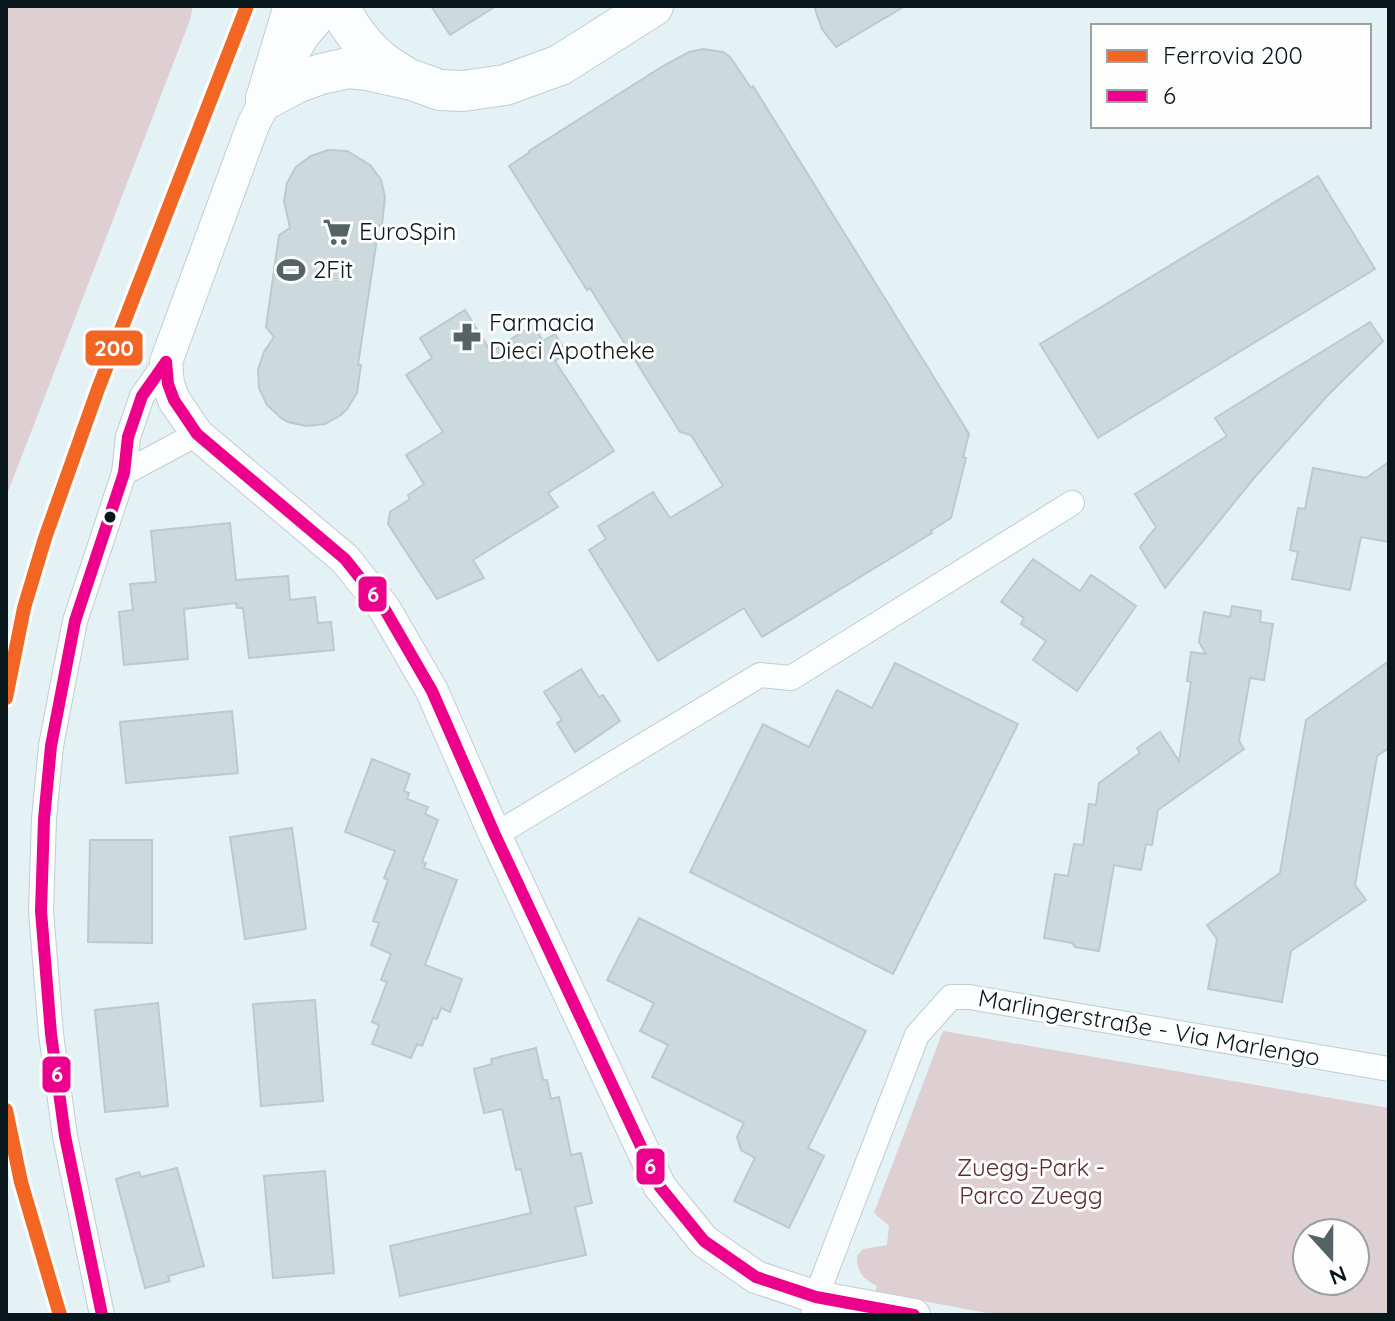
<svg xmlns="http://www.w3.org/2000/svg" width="1395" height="1321" viewBox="0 0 1395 1321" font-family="Quicksand,sans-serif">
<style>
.green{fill:#ddcfd2;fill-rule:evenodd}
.building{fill:#cddadd;stroke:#bccacd;stroke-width:2}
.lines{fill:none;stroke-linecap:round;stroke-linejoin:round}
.minor-casing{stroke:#c0ced2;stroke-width:26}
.tertiary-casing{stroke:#c0ced2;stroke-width:34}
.primary-casing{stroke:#c0ced2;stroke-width:42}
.minor{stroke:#fbfdfe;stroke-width:24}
.tertiary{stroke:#fbfdfe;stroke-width:32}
.primary{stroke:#fbfdfe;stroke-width:40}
.bus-1-casing{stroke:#fdfdfd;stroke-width:18}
.bus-1{stroke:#ec008c;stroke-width:12}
.rail-1-casing{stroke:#fdfdfd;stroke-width:20}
.rail-1{stroke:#f26522;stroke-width:14}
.bus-dot{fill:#08171b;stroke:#fdfdfd;stroke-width:3}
.labels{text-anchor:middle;stroke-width:6;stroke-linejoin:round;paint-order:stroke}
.poi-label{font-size:24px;fill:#08171b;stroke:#fdfdfd;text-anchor:start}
.street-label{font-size:24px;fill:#08171b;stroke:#fdfdfd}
.park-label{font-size:24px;fill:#5b2b31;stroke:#fdfdfd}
.line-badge{stroke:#fdfdfd;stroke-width:3}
.badge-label{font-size:22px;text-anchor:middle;font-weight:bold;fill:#fff}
</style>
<rect width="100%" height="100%" fill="#e4f1f5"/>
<g class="green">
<path d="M 6,6 L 193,6 L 190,20 L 6,497 Z"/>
<path d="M 943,1031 L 1389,1108 L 1389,1315 L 998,1315 L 875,1292 L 877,1286 C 863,1279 857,1272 857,1256 L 863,1249 L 887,1245 L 889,1226 L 874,1213 ZM 1307,1233 L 1355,1233 L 1355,1281 L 1307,1281 Z"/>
</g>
<g class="building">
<path d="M 431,6 L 496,6 L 450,35 Z"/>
<path d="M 814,6 L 905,6 L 836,47 L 822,29 Z"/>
<path d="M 703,49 L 723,52 L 730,57 L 751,88 L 753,86 L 969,434 L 963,457 L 966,458 L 951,518 L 931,531 L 932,533 L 762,637 L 744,608 L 658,661 L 589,550 L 606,539 L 598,526 L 653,492 L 670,518 L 723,486 L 691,435 L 680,432 L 590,288 L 587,290 L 509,166 L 530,152 L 529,151 L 663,66 L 689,52 Z"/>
<path d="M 328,150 L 347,151 L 370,165 L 381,180 L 385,197 L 382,225 L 379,225 L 358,365 L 361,365 L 357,393 L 347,409 L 341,415 L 325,424 L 306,426 L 288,422 L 281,418 L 267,405 L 259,388 L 258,370 L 264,352 L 274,337 L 266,327 L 279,235 L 290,228 L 284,201 L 287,183 L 296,167 L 304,161 L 311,156 Z"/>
<path d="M 1318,176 L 1375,269 L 1098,438 L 1040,344 Z"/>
<path d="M 465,310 L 491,352 L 533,325 L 543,341 L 555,334 L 567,353 L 555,361 L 614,451 L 548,493 L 558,507 L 473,560 L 484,578 L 437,599 L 388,524 L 390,512 L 410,499 L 408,495 L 424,484 L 406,455 L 443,432 L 406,375 L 432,358 L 420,338 Z"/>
<path d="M 1370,322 L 1383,341 L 1328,395 L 1254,478 L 1165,588 L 1140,547 L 1156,527 L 1135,494 L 1227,436 L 1215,418 Z"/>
<path d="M 1389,462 L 1389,542 L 1361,537 L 1350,590 L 1292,579 L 1298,552 L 1290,550 L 1298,508 L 1305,509 L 1313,468 L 1366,478 Z"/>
<path d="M 230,523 L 236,580 L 288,576 L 290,600 L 315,597 L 318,623 L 331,622 L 334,650 L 249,658 L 243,608 L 237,608 L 236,603 L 184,609 L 188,659 L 124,665 L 119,612 L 133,610 L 130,584 L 156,582 L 151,531 Z"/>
<path d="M 1033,559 L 1080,591 L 1091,575 L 1136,606 L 1077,691 L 1033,660 L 1046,641 L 1021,624 L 1024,618 L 1001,602 Z"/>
<path d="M 1232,606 L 1261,611 L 1260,622 L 1273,624 L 1264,680 L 1250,678 L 1239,741 L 1244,749 L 1158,810 L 1152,845 L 1146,844 L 1141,870 L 1114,865 L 1099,951 L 1075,947 L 1072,943 L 1044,938 L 1055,874 L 1068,876 L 1074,844 L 1083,845 L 1089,804 L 1096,805 L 1099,783 L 1140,753 L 1137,748 L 1160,732 L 1179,761 L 1191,682 L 1187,681 L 1191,652 L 1206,654 L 1199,642 L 1204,612 L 1230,617 Z"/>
<path d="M 1389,661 L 1389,748 L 1377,756 L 1355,885 L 1366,900 L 1291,951 L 1282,1002 L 1208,989 L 1217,939 L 1207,925 L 1280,873 L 1306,720 Z"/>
<path d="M 895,663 L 1018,724 L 893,974 L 690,872 L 763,724 L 809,747 L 837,690 L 872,708 Z"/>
<path d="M 581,669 L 599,697 L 603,695 L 620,721 L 575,752 L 557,723 L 562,720 L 544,692 Z"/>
<path d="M 232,711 L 238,773 L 126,783 L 120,722 Z"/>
<path d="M 372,759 L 410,774 L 404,791 L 409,793 L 407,799 L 428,807 L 425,814 L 438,820 L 422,862 L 426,863 L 424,868 L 457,880 L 425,965 L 462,979 L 450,1012 L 441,1008 L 437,1019 L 433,1018 L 422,1046 L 417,1044 L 411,1058 L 372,1044 L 379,1025 L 372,1022 L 387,982 L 381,980 L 391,954 L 371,945 L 379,923 L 373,921 L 388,880 L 384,878 L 395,851 L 345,832 Z"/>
<path d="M 292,828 L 306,929 L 245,939 L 230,837 Z"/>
<path d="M 90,840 L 152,840 L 152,943 L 88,942 Z"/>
<path d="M 639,918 L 866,1031 L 808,1148 L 824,1156 L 789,1228 L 734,1201 L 755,1158 L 741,1150 L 737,1137 L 744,1123 L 652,1077 L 668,1045 L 640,1031 L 654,1003 L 607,980 Z"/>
<path d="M 315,1000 L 323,1101 L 261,1106 L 253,1004 Z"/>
<path d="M 158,1003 L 168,1106 L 105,1112 L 95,1010 Z"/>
<path d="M 536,1048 L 543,1080 L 547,1080 L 551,1099 L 559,1097 L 571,1155 L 581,1153 L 592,1203 L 575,1207 L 586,1255 L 400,1296 L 390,1246 L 531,1213 L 521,1169 L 516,1170 L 502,1109 L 484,1113 L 474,1069 L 492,1064 L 491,1059 Z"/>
<path d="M 177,1168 L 204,1266 L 168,1276 L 170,1281 L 145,1288 L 116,1179 L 139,1172 L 141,1177 Z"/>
<path d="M 325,1171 L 334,1273 L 273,1278 L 264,1176 Z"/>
</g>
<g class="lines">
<defs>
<g id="minor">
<path d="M 124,473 L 197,434"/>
<path d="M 495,835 L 760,675 L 791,678 L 1072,503"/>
<path d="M 102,1315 L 65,1136 L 51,1034 L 41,911 L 44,819 L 51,746 L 75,621 L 124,473 L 128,437 L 142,396 L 166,362"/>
<path d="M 813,1315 L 816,1297 L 917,1035 L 951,997 L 969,997 L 1389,1069"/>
</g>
<path id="tertiary" d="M 328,6 L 303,36 L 266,99 L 253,125 L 166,362 L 168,384 L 174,400 L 197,434 L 345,559 L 384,608 L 432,691 L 495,835 L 660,1187 L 704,1241 L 756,1277 L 816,1297 L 914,1315"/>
<g id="primary">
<path d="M 338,6 C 355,36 371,58 402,75"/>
<path d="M 266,99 L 296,83 L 321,74 L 348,68 L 367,70 L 412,80 L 440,90 L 463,91 L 505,85 L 560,65 L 653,6"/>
<path d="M 266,99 L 294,6"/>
</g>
</defs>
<use href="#minor" class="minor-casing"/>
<use href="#tertiary" class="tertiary-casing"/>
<use href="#primary" class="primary-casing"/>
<use href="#minor" class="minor"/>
<use href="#tertiary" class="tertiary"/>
<use href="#primary" class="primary"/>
<defs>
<g id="bus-1">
<path d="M 166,362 L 168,384 L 174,400 L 197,434 L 345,559 L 384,608 L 432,691 L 495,835 L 660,1187 L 704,1241 L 756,1277 L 816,1297 L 914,1315"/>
<path d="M 102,1315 L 65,1136 L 51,1034 L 41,911 L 44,819 L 51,746 L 75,621 L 124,473 L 128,437 L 142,396 L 166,362"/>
</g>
</defs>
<use href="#bus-1" class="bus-1-casing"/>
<use href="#bus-1" class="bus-1"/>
<defs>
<g id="rail-1">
<path d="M 6,698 L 24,608 L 45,538 L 98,389 L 247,6"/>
<path d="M 6,1110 L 21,1182 L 60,1315"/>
</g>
</defs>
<use href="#rail-1" class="rail-1-casing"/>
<use href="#rail-1" class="rail-1"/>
</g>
<defs>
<symbol id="supermarket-bare" viewBox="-9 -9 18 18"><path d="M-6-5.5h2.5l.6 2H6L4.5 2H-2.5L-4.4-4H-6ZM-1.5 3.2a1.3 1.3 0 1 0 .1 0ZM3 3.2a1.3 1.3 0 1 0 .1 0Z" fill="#556367" stroke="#fdfdfd" stroke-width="2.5" paint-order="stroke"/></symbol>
<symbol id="stadium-bare" viewBox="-9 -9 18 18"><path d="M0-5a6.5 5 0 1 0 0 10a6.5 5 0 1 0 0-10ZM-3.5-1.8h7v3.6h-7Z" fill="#556367" stroke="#fdfdfd" stroke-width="2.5" paint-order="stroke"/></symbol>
<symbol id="pharmacy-bare" viewBox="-9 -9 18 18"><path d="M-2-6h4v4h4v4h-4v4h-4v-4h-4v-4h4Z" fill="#556367" stroke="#fdfdfd" stroke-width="2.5" paint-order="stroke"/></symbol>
</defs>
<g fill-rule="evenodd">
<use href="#supermarket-bare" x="317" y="212" width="40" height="40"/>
<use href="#stadium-bare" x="271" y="250" width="40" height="40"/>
<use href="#pharmacy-bare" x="447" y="317" width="40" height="40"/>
</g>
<circle class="bus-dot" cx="110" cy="517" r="7"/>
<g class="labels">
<g class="poi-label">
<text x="359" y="240">EuroSpin</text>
<text x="313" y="278">2Fit</text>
<text x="489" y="331">Farmacia<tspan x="489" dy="28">Dieci Apotheke</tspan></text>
</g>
<g class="street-label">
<text transform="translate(1149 1028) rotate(10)" y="8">Marlingerstraße - Via Marlengo</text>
</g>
<g class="park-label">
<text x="1031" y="1176">Zuegg-Park -<tspan x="1031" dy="28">Parco Zuegg</tspan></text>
</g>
</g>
<g class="line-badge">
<rect x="84" y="329" width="60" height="38" rx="8" fill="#f26522"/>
<rect x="357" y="575" width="31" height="38" rx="8" fill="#ec008c"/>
<rect x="41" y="1055" width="31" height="39" rx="8" fill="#ec008c"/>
<rect x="635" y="1147" width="31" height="39" rx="8" fill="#ec008c"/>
</g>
<g class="badge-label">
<text x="114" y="356">200</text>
<text x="373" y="602">6</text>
<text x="57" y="1082">6</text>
<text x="650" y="1174">6</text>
</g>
<rect width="1395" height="1321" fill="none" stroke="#08171b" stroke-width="16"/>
<rect x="1091" y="24" width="280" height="104" fill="#fdfdfd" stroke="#9ba1a3" stroke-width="2"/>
<rect x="1107" y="50" width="40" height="12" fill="#f26522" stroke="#9ba1a3" stroke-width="2"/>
<text x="1163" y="64" font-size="24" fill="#08171b">Ferrovia 200</text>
<rect x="1107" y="90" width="40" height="12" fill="#ec008c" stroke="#9ba1a3" stroke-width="2"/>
<text x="1163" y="104" font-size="24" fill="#08171b">6</text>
<g transform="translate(1331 1257) rotate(159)"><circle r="38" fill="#fdfdfd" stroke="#9ba1a3" stroke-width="2"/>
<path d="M0-6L14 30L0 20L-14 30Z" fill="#556367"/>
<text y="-12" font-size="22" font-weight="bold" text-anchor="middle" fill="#08171b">N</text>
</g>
</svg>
